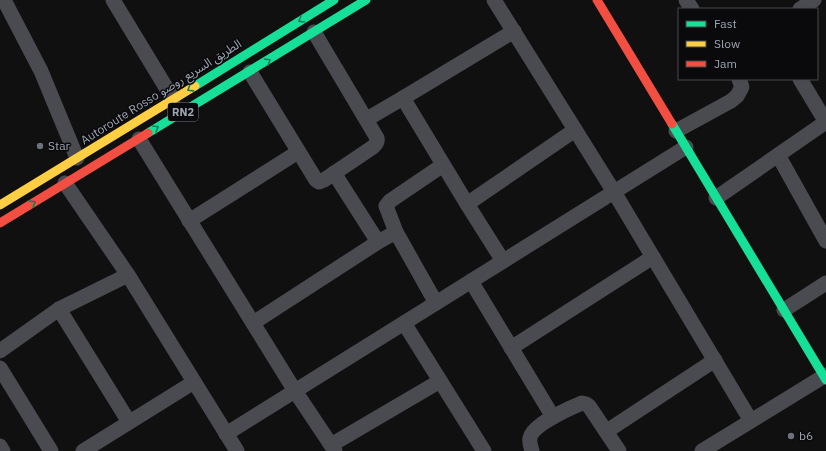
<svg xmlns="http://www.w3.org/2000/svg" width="826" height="451" viewBox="0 0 826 451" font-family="'IBM Plex Sans','Noto Sans Arabic',sans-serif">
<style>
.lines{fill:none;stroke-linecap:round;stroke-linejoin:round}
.street{stroke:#4a4b50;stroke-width:15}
.fast{stroke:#16e098;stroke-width:9}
.slow{stroke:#ffcf43;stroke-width:9}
.jam{stroke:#f24e42;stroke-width:9}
.oneway{stroke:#118059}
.poi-dot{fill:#6d727a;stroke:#0a0a0c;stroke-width:1.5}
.labels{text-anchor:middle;stroke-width:3;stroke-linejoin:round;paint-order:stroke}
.shield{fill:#0a0a0c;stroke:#727781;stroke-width:1}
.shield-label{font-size:11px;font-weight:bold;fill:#9fa6b3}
.street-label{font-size:12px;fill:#9fa6b3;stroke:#0a0a0c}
.poi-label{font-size:12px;fill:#9fa6b3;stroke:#0a0a0c;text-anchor:start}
</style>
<rect width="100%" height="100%" fill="#101010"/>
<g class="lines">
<g class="street">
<path d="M 4,0 L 41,71 L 77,158"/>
<path d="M 113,0 L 173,99"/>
<path d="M 494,0 L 614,192 L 751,421"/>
<path d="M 686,0 L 692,9"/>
<path d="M 800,9 L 814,0"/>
<path d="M 250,72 L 316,180 L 319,182 L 324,180 L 373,147 C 376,144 378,142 377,138 L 314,32"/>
<path d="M 367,119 L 403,98"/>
<path d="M 676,131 L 731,101 L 737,96 L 742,87 L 739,79"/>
<path d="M 139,139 L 295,391 L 335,451"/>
<path d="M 778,155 L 826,241"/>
<path d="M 334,173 L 378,242"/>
<path d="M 65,183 L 128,275 L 237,451"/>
<path d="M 716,198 L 826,122 L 800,79"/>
<path d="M 467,204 L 575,130"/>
<path d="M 189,221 L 298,152"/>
<path d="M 396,232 L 386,206 L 390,201 L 443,165"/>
<path d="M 503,261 L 467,204 L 403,98 L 514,31"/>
<path d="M 471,281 L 553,417"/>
<path d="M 59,309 L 129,422"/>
<path d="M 784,310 L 826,283"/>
<path d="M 253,323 L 378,242 L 396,232 L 436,303"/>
<path d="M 404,323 L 484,451"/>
<path d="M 511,348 L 653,257"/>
<path d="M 0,351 L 59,309 L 128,275"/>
<path d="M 0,368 L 51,451"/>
<path d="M 607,431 L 715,360"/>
<path d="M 226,434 L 686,147"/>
<path d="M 331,445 L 440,381"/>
<path d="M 0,446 L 3,451"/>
<path d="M 83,451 L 194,382"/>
<path d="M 532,451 C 531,447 529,443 530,438 C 532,425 570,408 582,403 L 586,404 L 589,406 L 619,451"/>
<path d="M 702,451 L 826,375"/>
</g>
<g class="fast">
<path d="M 195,86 L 334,0"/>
<path d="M 672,124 L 826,380"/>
<path d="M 148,133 L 366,0"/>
</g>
<path class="slow" d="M 0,205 L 195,86"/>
<g class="jam">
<path d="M 597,0 L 672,124"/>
<path d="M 0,223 L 148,133"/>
</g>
</g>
<defs><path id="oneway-chevron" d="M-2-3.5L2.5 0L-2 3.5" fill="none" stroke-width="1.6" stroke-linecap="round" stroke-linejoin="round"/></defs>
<g class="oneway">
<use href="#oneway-chevron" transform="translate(301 20) rotate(149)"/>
<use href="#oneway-chevron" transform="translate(268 61) rotate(-32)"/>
<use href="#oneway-chevron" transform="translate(190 89) rotate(148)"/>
<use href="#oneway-chevron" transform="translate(156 128) rotate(-31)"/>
<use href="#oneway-chevron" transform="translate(33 203) rotate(-32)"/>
</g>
<g class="poi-dot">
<circle cx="40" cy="146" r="4"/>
<circle cx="791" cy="436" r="4"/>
</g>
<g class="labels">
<rect class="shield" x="168" y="103" width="30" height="18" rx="3"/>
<g class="shield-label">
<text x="183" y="116">RN2</text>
</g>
<g class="street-label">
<text transform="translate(161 92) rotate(-32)" y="4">Autoroute Rosso الطريق السريع روصو</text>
</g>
<g class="poi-label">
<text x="48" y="150">Star</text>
<text x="799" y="440">b6</text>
</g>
</g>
<rect x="678" y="8" width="140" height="72" fill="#0a0a0c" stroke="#46484f"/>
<rect x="686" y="21" width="20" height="6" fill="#16e098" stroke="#46484f"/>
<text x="714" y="28" font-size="12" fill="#9fa6b3">Fast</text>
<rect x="686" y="41" width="20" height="6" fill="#ffcf43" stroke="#46484f"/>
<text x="714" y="48" font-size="12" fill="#9fa6b3">Slow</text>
<rect x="686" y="61" width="20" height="6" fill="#f24e42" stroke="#46484f"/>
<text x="714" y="68" font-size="12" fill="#9fa6b3">Jam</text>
</svg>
